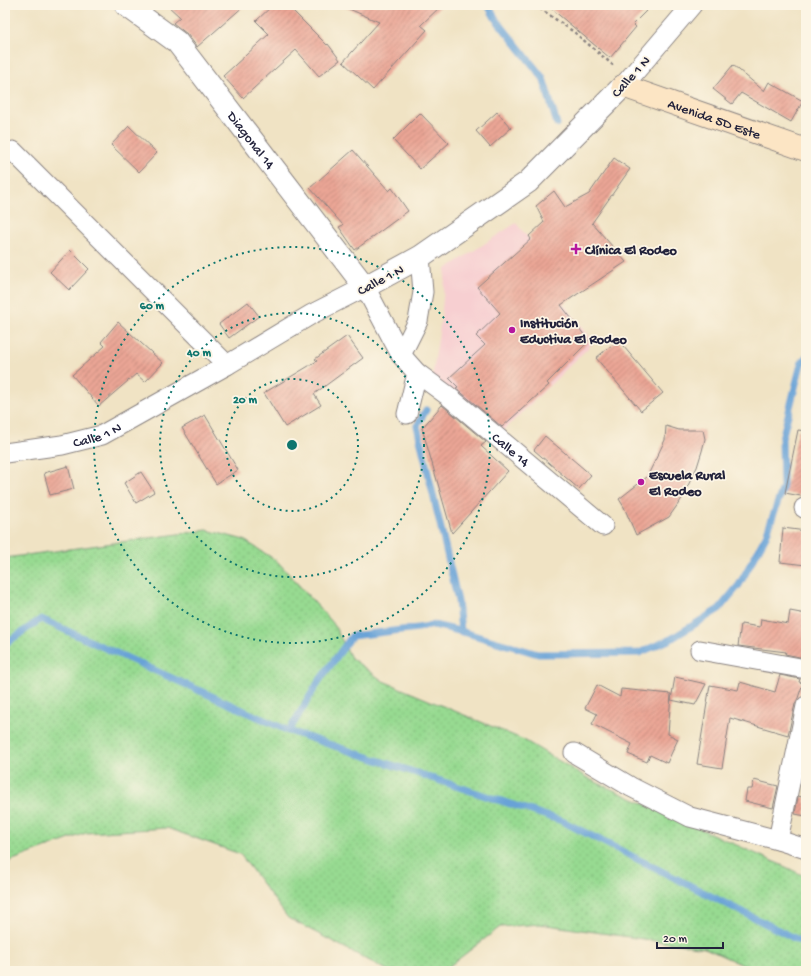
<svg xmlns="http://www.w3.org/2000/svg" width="811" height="976" viewBox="0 0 811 976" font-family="'Gochi Hand',sans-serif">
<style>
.built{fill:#f7cfd1}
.grass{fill:url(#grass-dots);stroke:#5c7e66}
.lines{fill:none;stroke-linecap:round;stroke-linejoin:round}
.stream{stroke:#67a2d7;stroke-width:7}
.building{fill:url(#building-hatch)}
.minor-casing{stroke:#898280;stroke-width:21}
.tertiary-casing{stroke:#898280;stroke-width:24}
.secondary-casing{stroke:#898280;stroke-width:24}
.path{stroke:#898280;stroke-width:2.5;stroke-dasharray:3 3;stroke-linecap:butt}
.minor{stroke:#fff;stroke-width:19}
.tertiary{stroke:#fff;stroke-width:22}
.secondary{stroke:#fce5c4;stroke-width:22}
.ring{fill:none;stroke:#0f766e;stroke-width:2;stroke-dasharray:2 4}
.poi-dot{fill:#b5179e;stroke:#fcf5e5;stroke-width:1.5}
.labels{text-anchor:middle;stroke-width:3.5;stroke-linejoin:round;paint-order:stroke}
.street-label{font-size:14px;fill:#22223b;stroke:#fcf5e5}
.poi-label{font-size:14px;font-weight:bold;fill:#22223b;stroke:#fcf5e5;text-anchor:start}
.centre{fill:#0f766e;stroke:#fcf5e5;stroke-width:2}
.ring-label{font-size:12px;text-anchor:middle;font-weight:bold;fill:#0f766e;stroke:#fcf5e5;stroke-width:3.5;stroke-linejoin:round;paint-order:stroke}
</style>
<defs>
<pattern id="grass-dots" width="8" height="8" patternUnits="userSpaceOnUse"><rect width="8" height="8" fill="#97da91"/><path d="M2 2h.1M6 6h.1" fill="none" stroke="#82bb7e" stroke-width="1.8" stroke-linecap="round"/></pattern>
<pattern id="building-hatch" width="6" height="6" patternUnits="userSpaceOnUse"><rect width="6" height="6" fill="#eba695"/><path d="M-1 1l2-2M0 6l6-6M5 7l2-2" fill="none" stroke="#be877b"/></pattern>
</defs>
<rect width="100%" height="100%" fill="#fcf5e5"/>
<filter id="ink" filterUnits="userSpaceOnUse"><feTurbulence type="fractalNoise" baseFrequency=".025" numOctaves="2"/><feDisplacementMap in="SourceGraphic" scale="8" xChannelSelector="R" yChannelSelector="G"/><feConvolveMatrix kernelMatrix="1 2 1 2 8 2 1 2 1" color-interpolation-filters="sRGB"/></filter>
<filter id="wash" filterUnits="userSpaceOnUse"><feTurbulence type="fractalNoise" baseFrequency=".012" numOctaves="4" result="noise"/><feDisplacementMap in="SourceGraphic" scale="16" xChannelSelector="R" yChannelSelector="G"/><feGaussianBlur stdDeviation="0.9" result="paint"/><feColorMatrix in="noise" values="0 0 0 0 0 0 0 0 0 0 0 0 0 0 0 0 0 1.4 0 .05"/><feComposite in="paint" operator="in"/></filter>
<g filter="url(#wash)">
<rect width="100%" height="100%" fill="#f0e3c4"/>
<path class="built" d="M 516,223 L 530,240 L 562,288 L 556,294 L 594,342 L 500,434 L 432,379 L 441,319 L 446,269 Z"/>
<path class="grass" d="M 207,530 L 244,540 L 277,561 L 333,623 L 351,658 L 383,681 L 524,740 L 591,780 L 788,868 L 806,877 L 806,971 L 756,971 L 705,948 L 540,924 L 500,927 L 443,971 L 389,971 L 288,918 L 240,854 L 167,828 L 86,833 L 10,861 L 5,871 L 5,558 Z"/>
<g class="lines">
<g class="stream">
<path d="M 488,5 L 495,18 L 543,78 L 557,124"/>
<path d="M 426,410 L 417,426 L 458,601 L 461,631 L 464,632"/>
<path d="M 5,644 L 41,619 L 289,731 L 562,821 L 806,944"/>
<path d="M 289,731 L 319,681 L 352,636 L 418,628 L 434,625 L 463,632 L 538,654 L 639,653 L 671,639 L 719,609 L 739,585 L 766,536 L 783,487 L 782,439 L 801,364 L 806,357"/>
</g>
</g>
<g id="blocks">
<g class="building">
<path d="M 167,5 L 245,5 L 197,47 L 187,34 L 173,23 L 180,17 Z"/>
<path d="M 273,5 L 287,5 L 327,45 L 328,44 L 340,60 L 319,76 L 296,50 L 243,98 L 223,76 L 269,34 L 256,21 Z"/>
<path d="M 340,5 L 442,5 L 421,25 L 427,30 L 373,90 L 343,62 L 379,22 Z"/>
<path d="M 547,5 L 652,5 L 633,24 L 636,27 L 610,58 Z"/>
<path d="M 733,65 L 764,91 L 769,82 L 803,101 L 791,122 L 741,93 L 732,104 L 713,89 Z"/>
<path d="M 497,112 L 511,128 L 490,147 L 476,131 Z"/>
<path d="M 420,113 L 449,143 L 420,169 L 393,140 Z"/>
<path d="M 129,126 L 157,153 L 139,172 L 111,145 Z"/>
<path d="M 353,150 L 389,191 L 392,188 L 408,211 L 355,250 L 339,227 L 343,225 L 310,188 Z"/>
<path d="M 614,158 L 630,169 L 592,223 L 626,262 L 561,305 L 589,341 L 547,383 L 549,385 L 502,427 L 456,388 L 458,387 L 449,378 L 485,345 L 476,336 L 500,313 L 477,287 L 531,239 L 529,236 L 544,222 L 536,206 L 554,191 L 565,207 L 589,194 Z"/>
<path d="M 70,250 L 89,269 L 69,290 L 50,272 Z"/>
<path d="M 248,302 L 259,316 L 229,338 L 219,324 Z"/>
<path d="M 118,322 L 163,363 L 145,382 L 136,374 L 99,406 L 72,375 L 105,346 L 101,342 Z"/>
<path d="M 347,336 L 363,358 L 314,394 L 321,405 L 285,427 L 264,393 L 317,361 L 315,359 Z"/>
<path d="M 618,340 L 663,393 L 641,411 L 596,358 Z"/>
<path d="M 442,405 L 486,442 L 481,446 L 508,471 L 452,533 L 422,428 Z"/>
<path d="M 205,415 L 238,470 L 216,484 L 182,428 Z"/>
<path d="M 666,426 L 679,430 L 703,430 L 705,439 L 702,451 L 697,467 L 681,500 L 669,517 L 636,535 L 624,507 L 619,499 L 647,477 L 665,440 Z"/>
<path d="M 798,430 L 806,431 L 806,497 L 785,493 Z"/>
<path d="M 545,436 L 591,475 L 579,489 L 534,450 Z"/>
<path d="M 68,466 L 74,489 L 50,495 L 44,473 Z"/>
<path d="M 141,472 L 154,492 L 136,503 L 124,483 Z"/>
<path d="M 783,528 L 806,531 L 806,565 L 780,562 Z"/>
<path d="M 790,611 L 806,614 L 806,649 L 804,658 L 785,654 L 786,652 L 738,646 L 741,624 L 760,627 L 761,619 L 788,624 Z"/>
<path d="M 780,675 L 800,679 L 799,682 L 803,683 L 798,698 L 795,704 L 788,735 L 730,718 L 722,768 L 697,764 L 710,685 L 738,690 L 740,682 L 775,692 Z"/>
<path d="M 675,677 L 706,684 L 695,705 L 671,700 Z"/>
<path d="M 597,685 L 620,697 L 621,689 L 671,694 L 668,734 L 678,739 L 667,763 L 650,755 L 647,762 L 628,754 L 632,744 L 592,724 L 597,714 L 585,708 Z"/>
<path d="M 754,780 L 778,786 L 773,808 L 745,801 L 747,789 L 752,789 Z"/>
<path d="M 798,796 L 806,798 L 806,816 L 795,814 Z"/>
</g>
</g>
</g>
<g filter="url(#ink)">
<use href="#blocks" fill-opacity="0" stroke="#898280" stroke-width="1"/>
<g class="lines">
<defs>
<g id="minor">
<path d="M 623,86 L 692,5"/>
<path d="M 13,151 L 227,365"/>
<path d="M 401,355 L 418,321 L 423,292 L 420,257"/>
<path id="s1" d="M 417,373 L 447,395 L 603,526"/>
<path id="s2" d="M 5,453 L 62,445 L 102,435 L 227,365 L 312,314 L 365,287 L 401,355 L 417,373 L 407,414"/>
<path d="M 804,508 L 806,508"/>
<path d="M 700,650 L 806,669"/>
<path d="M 574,753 L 631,787 L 690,817 L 778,840 L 806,849"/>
<path d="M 778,840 L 806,706"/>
</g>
<g id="tertiary">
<path id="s3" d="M 126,5 L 177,42 L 365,287 L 420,257 L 528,182 L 623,86"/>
</g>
<g id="secondary">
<path id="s4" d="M 623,86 L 806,150"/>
</g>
</defs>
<use href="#minor" class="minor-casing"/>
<use href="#tertiary" class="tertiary-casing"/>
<use href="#secondary" class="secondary-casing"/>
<path class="path" d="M 535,5 L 574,32 L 614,66"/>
<use href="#minor" class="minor"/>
<use href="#tertiary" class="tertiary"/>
<use href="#secondary" class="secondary"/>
</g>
</g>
<g class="ring">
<circle cx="292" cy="445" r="66"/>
<circle cx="292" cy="445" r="132"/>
<circle cx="292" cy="445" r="198"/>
</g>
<g class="poi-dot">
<path d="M574 243h4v4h4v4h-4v4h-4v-4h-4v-4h4z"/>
<circle cx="512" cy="330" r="4"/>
<circle cx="641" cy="482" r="4"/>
</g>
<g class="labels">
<g class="street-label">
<text transform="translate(630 76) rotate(-48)" y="5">Calle 1 N</text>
<text dy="5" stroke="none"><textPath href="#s4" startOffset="97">Avenida 5D Este</textPath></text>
<text dy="5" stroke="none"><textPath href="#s3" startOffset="186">Diagonal 14</textPath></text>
<text transform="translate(380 279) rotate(-28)" y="5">Calle 1 N</text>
<text dy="5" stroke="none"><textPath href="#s2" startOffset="94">Calle 1 N</textPath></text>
<text dy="5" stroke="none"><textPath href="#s1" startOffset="121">Calle 14</textPath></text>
</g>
<g class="poi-label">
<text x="585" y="254">Clínica El Rodeo</text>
<text x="520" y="327">Institución<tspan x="520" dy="16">Eductiva El Rodeo</tspan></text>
<text x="649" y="479">Escuela Rural<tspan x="649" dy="16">El Rodeo</tspan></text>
</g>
</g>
<circle cx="292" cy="445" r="6" class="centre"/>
<g class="ring-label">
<text x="152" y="309">60 m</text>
<text x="199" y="356">40 m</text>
<text x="245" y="403">20 m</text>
</g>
<rect width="811" height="976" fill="none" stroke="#fcf5e5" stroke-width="20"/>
<path d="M657 942v6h66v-6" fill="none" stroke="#22223b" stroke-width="2"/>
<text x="663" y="942" font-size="12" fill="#22223b" stroke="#fcf5e5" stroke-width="3" paint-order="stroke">20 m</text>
</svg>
